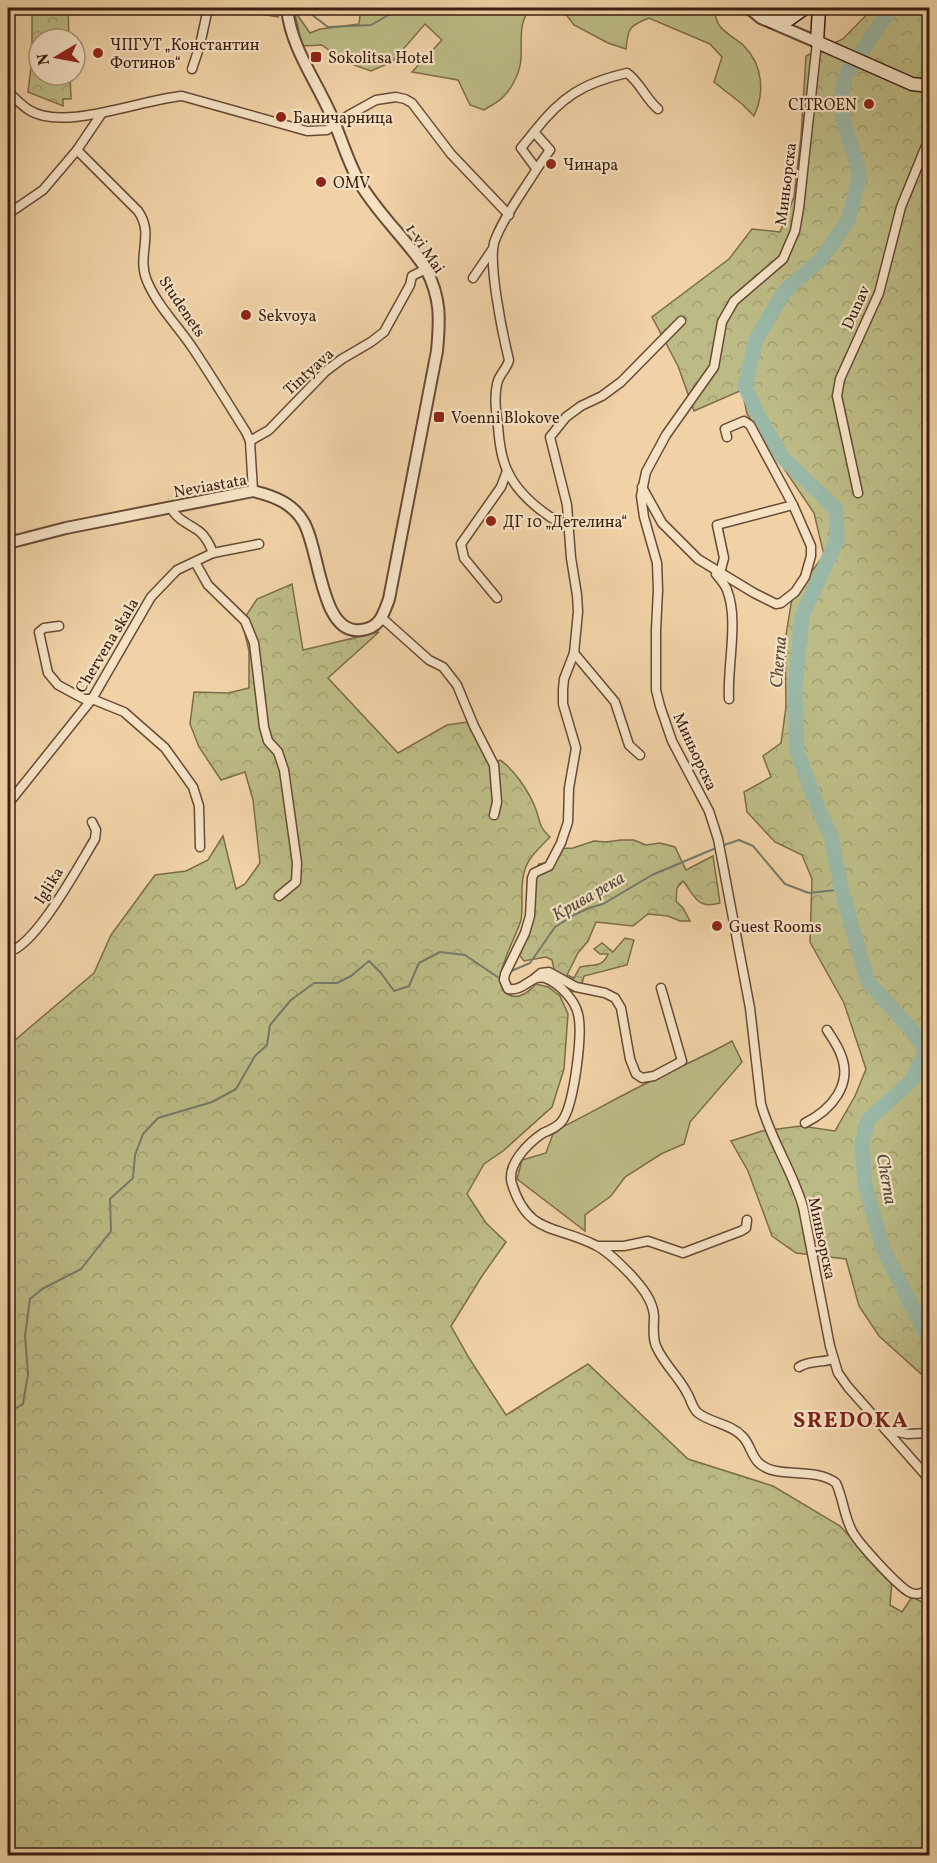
<svg xmlns="http://www.w3.org/2000/svg" width="937" height="1863" viewBox="0 0 937 1863" font-family="Vollkorn,serif">
<style>
.green{fill:#bcbb85;stroke:#7c6c4a;stroke-width:1.5}
.forest{fill:url(#forest-crowns);stroke:#7c6c4a;stroke-width:1.5}
.lines{fill:none;stroke-linecap:round;stroke-linejoin:round}
.stream{stroke:#747a6b;stroke-width:2}
.river{stroke:#9ab8a8;stroke-width:15}
.minor-casing{stroke:#684a36;stroke-width:11}
.tertiary-casing{stroke:#684a36;stroke-width:14}
.secondary-casing{stroke:#3b1d10;stroke-width:15}
.minor{stroke:#f5e2c5;stroke-width:8}
.tertiary{stroke:#f5e2c5;stroke-width:10}
.secondary{stroke:#f5e2c5;stroke-width:12}
.poi-dot{fill:#8f2418;stroke:#f5e2c5;stroke-width:2}
.labels{text-anchor:middle;stroke-width:4.5;stroke-linejoin:round;paint-order:stroke}
.poi-label{font-size:16px;fill:#3b1d10;stroke:#f5e2c5;text-anchor:start}
.street-label{font-size:16px;fill:#3b1d10;stroke:#f5e2c5}
.water-label{font-size:18px;font-style:italic;fill:#584c3e;stroke:#f5e2c5}
.district-label{font-size:22px;font-weight:bold;letter-spacing:1.5px;fill:#7a1f14;stroke:#f5e2c5}
</style>
<defs>
<pattern id="forest-crowns" width="20" height="18" patternUnits="userSpaceOnUse" patternTransform="scale(1.5)"><rect width="20" height="18" fill="#bcbb85"/><path d="M2 6a3 3 0 1 1 6 0M12 15a3 3 0 1 1 6 0" fill="none" stroke="#a2a072"/></pattern>
</defs>
<rect width="100%" height="100%" fill="#f0d2a6"/>
<filter id="stains"><feTurbulence type="fractalNoise" baseFrequency=".00333" numOctaves="4"/><feColorMatrix values="0 0 0 0 .2 0 0 0 0 .09 0 0 0 0 .02 0 0 0 .5 -.17"/></filter>
<radialGradient id="worn" r=".72"><stop offset=".6" stop-color="#630" stop-opacity="0"/><stop offset="1" stop-color="#630" stop-opacity=".3"/></radialGradient>
<g class="green">
<path d="M 361,8 L 531,8 C 518,22 522,40 521,57 C 521,70 513,87 504,96 C 499,102 490,106 484,110 L 470,105 L 458,80 L 412,72 L 442,40 L 425,24 L 392,62 L 371,71 L 343,61 L 322,45 L 302,46 L 294,10 L 310,33 L 320,29 L 359,24 Z"/>
<path d="M 561,8 L 713,8 C 715,13 716,20 719,25 C 725,34 737,39 744,46 C 763,65 765,93 754,116 L 742,104 L 714,82 L 722,57 L 710,44 L 649,18 C 629,26 628,28 626,49 L 608,43 L 574,25 Z"/>
<path d="M 732,1041 L 742,1062 L 690,1122 L 684,1144 L 661,1154 L 625,1177 L 611,1196 L 585,1215 L 585,1231 L 517,1179 L 522,1160 L 546,1153 L 554,1131 C 586,1116 614,1099 645,1084 C 674,1069 704,1057 732,1041 Z"/>
</g>
<g class="forest">
<path d="M 32,8 L 68,8 L 69,39 L 39,39 L 39,75 L 70,75 L 71,99 L 63,99 L 63,106 L 28,92 L 32,58 Z"/>
<path d="M 225,8 L 282,8 L 278,17 Z"/>
<path d="M 873,8 L 929,8 L 929,1381 L 879,1336 L 859,1306 L 846,1259 L 796,1253 L 772,1236 L 748,1171 L 731,1141 L 762,1131 L 801,1126 L 835,1131 L 855,1096 L 866,1069 L 844,1003 L 810,942 L 812,879 L 802,855 L 775,842 L 747,812 L 744,792 L 771,777 L 763,756 L 781,743 L 786,707 L 785,641 L 792,598 L 824,555 L 814,513 L 747,414 L 742,390 L 694,411 L 678,366 L 652,317 L 729,259 L 752,229 L 780,232 L 794,197 L 801,137 L 806,56 L 843,39 Z"/>
<path d="M 292,584 L 303,650 L 379,632 L 328,678 L 398,753 L 447,725 L 467,722 L 489,765 L 500,760 C 514,769 529,792 535,807 C 541,821 537,825 550,837 C 541,846 529,857 525,869 C 519,886 524,903 521,920 C 516,939 486,985 509,995 C 520,1000 529,991 536,984 L 548,987 L 560,996 L 568,1014 L 564,1069 L 552,1107 L 503,1151 L 484,1164 L 467,1194 L 486,1223 L 506,1242 L 482,1276 L 451,1326 L 469,1358 L 506,1415 L 588,1364 L 688,1459 L 773,1486 L 840,1526 L 892,1581 L 890,1605 L 902,1612 L 912,1597 L 926,1604 L 929,1599 L 929,1855 L 8,1855 L 8,1046 L 94,973 L 111,935 L 155,875 L 186,871 L 208,860 L 223,836 L 236,889 L 245,884 L 260,863 L 253,800 L 245,772 L 221,780 L 199,747 L 190,724 L 194,692 L 228,693 L 249,688 L 249,651 L 242,622 L 257,599 Z"/>
<path d="M 621,840 L 634,840 L 646,845 L 660,843 L 675,847 L 686,870 L 713,856 L 720,903 C 697,910 695,896 683,881 L 677,888 L 676,901 L 683,908 L 690,921 L 680,921 L 668,916 L 648,914 L 633,926 L 596,922 L 588,941 L 578,953 L 567,975 L 574,978 L 580,967 C 592,964 603,968 608,954 L 600,954 L 594,949 L 602,943 L 613,952 L 625,938 L 634,940 L 627,965 L 584,976 L 580,991 L 568,992 L 554,969 L 552,960 L 546,957 L 524,961 L 517,952 L 524,936 L 534,872 L 539,864 L 547,863 L 554,849 L 573,848 L 594,841 L 606,842 Z"/>
</g>
<g class="lines">
<g class="stream">
<path d="M 303,8 L 328,27 L 371,25 L 401,8"/>
<path d="M 721,846 L 739,840 L 753,846 L 785,884 L 809,893 L 836,890 L 842,892"/>
<path d="M 509,972 L 530,963 L 555,927 L 574,915 L 589,908 L 603,904 L 652,875 L 716,848"/>
<path d="M 8,1413 L 23,1404 L 28,1374 L 25,1336 L 30,1299 L 42,1289 L 81,1269 L 111,1231 L 110,1199 L 133,1178 L 135,1155 L 143,1134 L 158,1118 L 212,1102 L 236,1089 L 255,1056 L 267,1045 L 270,1025 L 291,1000 L 314,983 L 337,983 L 351,976 L 369,961 L 381,973 L 394,991 L 409,986 L 419,963 L 440,952 L 465,955 L 499,978 L 501,976"/>
</g>
<path class="river" d="M 891,8 L 845,76 L 841,98 L 843,120 L 860,174 L 848,221 L 821,259 L 785,291 L 770,315 L 756,340 L 745,386 L 760,419 L 783,458 L 836,509 L 837,540 L 802,616 L 795,688 L 797,751 L 818,808 L 831,836 L 842,892 L 868,982 L 910,1028 L 926,1051 L 912,1080 L 868,1120 L 862,1144 L 865,1185 L 884,1251 L 930,1342"/>
<defs>
<g id="minor">
<path d="M 222,8 L 227,8"/>
<path d="M 817,42 L 799,208 L 795,231 L 783,259 L 734,301 L 722,322 L 714,367 L 666,435 L 646,472 L 641,496 L 644,517 L 657,563 L 658,590 L 656,630 L 656,690 L 660,706 L 672,741 L 709,811 L 718,839 L 750,1008 L 761,1104 C 771,1140 793,1172 803,1207 L 830,1346 L 838,1373 L 848,1387 L 930,1480"/>
<path d="M 192,69 L 200,45 L 208,8"/>
<path d="M 8,92 C 15,98 21,105 29,110 C 63,132 143,99 182,96 L 307,131 L 327,130 L 349,115 L 376,100 L 396,97 L 405,99 L 412,103 L 451,154 L 509,215"/>
<path d="M 534,132 C 561,97 583,83 627,73 C 640,82 645,98 658,109"/>
<path d="M 534,132 L 550,150 L 538,167 L 535,167 L 521,148 Z"/>
<path d="M 77,150 L 138,211 C 155,235 136,255 147,281 C 158,307 179,327 194,350 C 212,377 229,405 246,432 L 250,441 L 253,491"/>
<path d="M 538,167 C 524,190 504,216 495,240 C 487,260 503,336 509,360 C 507,369 499,374 497,384 C 494,398 496,412 498,426 C 499,440 501,459 508,472 C 519,496 545,515 568,528"/>
<path d="M 8,214 L 43,190 L 77,150 L 102,113"/>
<path d="M 473,278 L 492,250"/>
<path d="M 681,321 L 621,382 L 602,396 L 581,406 L 566,417 L 550,437 L 567,505 L 571,558 L 577,595 L 578,612 L 574,653 L 564,679 L 563,689 L 563,704 L 576,748 L 569,788 L 568,822 L 561,843 L 549,866 L 534,873 L 532,878 L 530,916 L 525,933 L 505,974 L 504,980 L 508,989 C 524,992 531,974 545,978 C 559,983 575,1000 578,1014 C 583,1034 574,1105 562,1121 C 558,1127 550,1130 543,1133 C 528,1143 506,1165 512,1184 C 528,1235 556,1225 595,1245 C 608,1251 620,1264 630,1274 C 641,1286 653,1300 654,1316 C 654,1326 652,1339 657,1348 C 664,1364 679,1377 687,1393 C 691,1399 692,1408 698,1413 C 711,1423 731,1424 742,1436 C 750,1443 751,1456 759,1463 C 777,1480 814,1466 836,1483 C 843,1498 844,1516 852,1531 C 858,1543 897,1585 909,1592 C 916,1596 924,1593 930,1588"/>
<path d="M 250,441 L 269,430 L 326,371 L 342,359 L 371,342 L 384,332 L 410,285 L 412,276 L 426,269"/>
<path d="M 642,487 L 662,523 L 698,559 L 754,593 L 776,604 L 781,603 L 795,592 L 805,577 L 811,556 L 811,546 L 793,505 L 750,425 L 744,421 L 725,429 L 727,437"/>
<path d="M 858,493 L 837,396 L 840,379 L 879,293 L 901,207 L 930,136"/>
<path d="M 171,507 C 176,520 190,524 200,532 C 207,538 210,545 213,553"/>
<path d="M 195,562 L 208,585 L 245,621 L 254,643 L 264,727 L 268,741 L 278,752 L 284,770 L 297,863 L 296,882 L 279,896"/>
<path d="M 720,573 L 724,558 L 717,525 L 793,505"/>
<path d="M 716,574 C 720,579 725,584 727,590 C 739,620 727,666 729,699"/>
<path d="M 497,598 L 464,558 L 461,544 L 501,487 L 507,471"/>
<path d="M 382,618 L 429,660 L 443,667 L 457,685 L 474,726 L 494,765 L 497,802 L 494,815"/>
<path d="M 59,626 L 44,628 L 39,632 L 48,673 L 58,685 L 84,699 L 92,699 L 124,712 L 165,748 L 193,787 L 199,806 L 200,847"/>
<path d="M 574,653 L 615,702 L 629,745 L 640,755"/>
<path d="M 8,804 L 92,699 L 151,597 L 177,570 L 213,553 L 259,544"/>
<path d="M 8,952 C 36,946 79,865 95,839 L 96,830 L 92,822"/>
<path d="M 535,978 L 541,973 L 549,972 L 576,987 L 605,993 L 615,998 L 621,1008 L 630,1059 L 636,1074 L 642,1078 L 654,1076 L 682,1061 L 661,988"/>
<path d="M 805,1123 C 831,1110 853,1085 841,1055 C 838,1046 832,1038 827,1030"/>
<path d="M 599,1246 L 624,1246 L 648,1241 L 683,1253 L 741,1231 L 746,1228 L 747,1220"/>
<path d="M 799,1367 C 810,1360 822,1363 833,1359"/>
<path d="M 885,1429 L 907,1434 L 930,1433"/>
</g>
<g id="tertiary">
<path d="M 749,8 L 761,18 L 817,42"/>
<path d="M 8,543 L 66,528 L 253,491 C 274,496 292,503 303,521 C 320,548 320,636 361,630 C 380,628 383,615 389,599 L 437,351 C 440,319 441,298 426,269 C 406,239 379,215 361,185 C 349,165 343,143 334,122 C 319,84 291,50 287,8"/>
</g>
<g id="secondary">
<path d="M 819,8 L 817,42 L 912,84 L 930,86"/>
<path d="M 771,21 L 788,20 L 805,8"/>
</g>
</defs>
<use href="#minor" class="minor-casing"/>
<use href="#tertiary" class="tertiary-casing"/>
<use href="#secondary" class="secondary-casing"/>
<use href="#minor" class="minor"/>
<use href="#tertiary" class="tertiary"/>
<use href="#secondary" class="secondary"/>
</g>
<g class="poi-dot">
<circle cx="98" cy="53" r="6"/>
<rect x="310" y="51" width="12" height="12" rx="3"/>
<circle cx="869" cy="104" r="6"/>
<circle cx="281" cy="117" r="6"/>
<circle cx="551" cy="164" r="6"/>
<circle cx="321" cy="182" r="6"/>
<circle cx="246" cy="315" r="6"/>
<rect x="433" y="411" width="12" height="12" rx="3"/>
<circle cx="491" cy="521" r="6"/>
<circle cx="717" cy="926" r="6"/>
</g>
<g class="labels">
<g class="poi-label">
<text x="110" y="50">ЧПГУТ „Константин<tspan x="110" dy="18">Фотинов“</tspan></text>
<text x="328" y="63">Sokolitsa Hotel</text>
<text x="857" y="110" text-anchor="end">CITROEN</text>
<text x="293" y="123">Баничарница</text>
<text x="563" y="170">Чинара</text>
<text x="333" y="188">OMV</text>
<text x="258" y="321">Sekvoya</text>
<text x="451" y="423">Voenni Blokove</text>
<text x="503" y="527">ДГ 10 „Детелина“</text>
<text x="729" y="932">Guest Rooms</text>
</g>
<g class="street-label">
<text transform="translate(785 184) rotate(-83)" y="6">Миньорска</text>
<text transform="translate(426 248) rotate(56)" y="6">1-vi Mai</text>
<text transform="translate(183 306) rotate(56)" y="6">Studenets</text>
<text transform="translate(855 307) rotate(-66)" y="6">Dunav</text>
<text transform="translate(308 371) rotate(-42)" y="6">Tintyava</text>
<text transform="translate(210 485) rotate(-10)" y="6">Neviastata</text>
<text transform="translate(106 645) rotate(-59)" y="6">Chervena skala</text>
<text transform="translate(696 751) rotate(65)" y="6">Миньорска</text>
<text transform="translate(48 885) rotate(-58)" y="6">Iglika</text>
<text transform="translate(823 1238) rotate(78)" y="6">Миньорска</text>
</g>
<g class="water-label">
<text transform="translate(778 662) rotate(-85)" y="6">Cherna</text>
<text transform="translate(588 896) rotate(-30)" y="6">Крива река</text>
<text transform="translate(887 1179) rotate(80)" y="6">Cherna</text>
</g>
<g class="district-label">
<text x="851" y="1427">SREDOKA</text>
</g>
</g>
<rect width="937" height="1863" fill="none" stroke="#f0d2a6" stroke-width="30"/>
<rect x="9" y="9" width="919" height="1845" fill="none" stroke="#3b1d10" stroke-width="3"/>
<rect x="15" y="15" width="907" height="1833" fill="none" stroke="#3b1d10" stroke-width="1.5"/>
<g transform="translate(57 57) rotate(260)"><circle r="28" fill="#f5e2c5" stroke="#ab937d" stroke-width="1.5"/>
<path d="M0-4.5L10 22L0 15L-10 22Z" fill="#8f2418"/>
<text y="-9" font-size="16" font-weight="bold" text-anchor="middle" fill="#3b1d10">N</text>
</g>
<rect width="100%" height="100%" filter="url(#stains)"/>
<rect width="100%" height="100%" fill="url(#worn)"/>
</svg>
